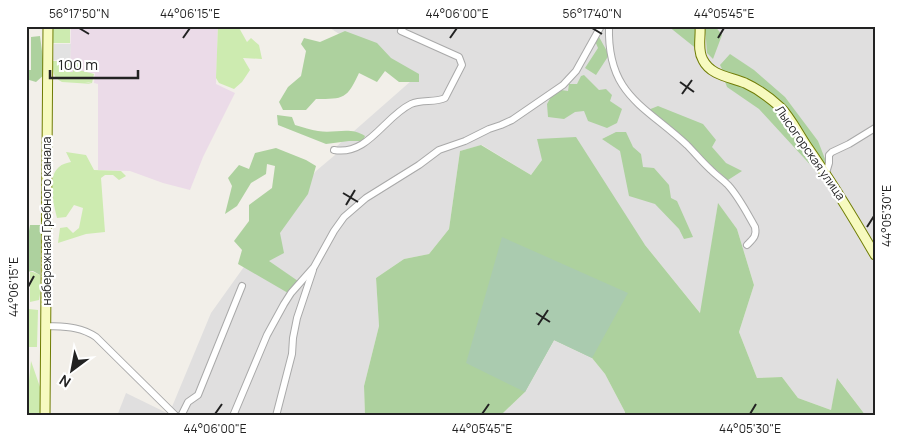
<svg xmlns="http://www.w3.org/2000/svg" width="901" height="442" viewBox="0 0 901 442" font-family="Manrope,sans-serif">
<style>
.residential{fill:#e0dfdf}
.industrial{fill:#ebdbe8}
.grass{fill:#cdebb0}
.forest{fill:#add19e}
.cemetery{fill:#aacbaf}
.parking{fill:#e2e2e2}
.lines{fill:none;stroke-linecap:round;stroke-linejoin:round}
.street-casing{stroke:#a9a9a9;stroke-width:8}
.secondary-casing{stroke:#707d05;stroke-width:11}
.street{stroke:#fff;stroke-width:6}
.secondary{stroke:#f7fabf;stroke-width:9}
.ticks{fill:none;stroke:#222;stroke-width:2}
.labels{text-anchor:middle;stroke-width:4.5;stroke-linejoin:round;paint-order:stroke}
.street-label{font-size:12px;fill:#222;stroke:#fff}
.neatline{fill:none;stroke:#222;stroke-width:2}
.ticks-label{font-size:12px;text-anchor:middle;fill:#222}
</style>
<rect width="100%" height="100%" fill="#f2efe9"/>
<g class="residential">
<path d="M 327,26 L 875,26 L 875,416 L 866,416 L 838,379 L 831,410 L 798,398 L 782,377 L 757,378 L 739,332 L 754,285 L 737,229 L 718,204 L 701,314 L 645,245 L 542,160 L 531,175 L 482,145 L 460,151 L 449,229 L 429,254 L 404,259 L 376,278 L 379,326 L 364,386 L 365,416 L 117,416 L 126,393 L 169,414 L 211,313 L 261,243 L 316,171 L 335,155 L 337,146 L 411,81 Z"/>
<path d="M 554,340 L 592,358 L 605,374 L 625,412 L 625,416 L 502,416 L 503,413 L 525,392 Z"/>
</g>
<path class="industrial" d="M 71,26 L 218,26 L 216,84 L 235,93 L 203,157 L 190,190 L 163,183 L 130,171 L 98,170 L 98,84 L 94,83 L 95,73 L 70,72 Z"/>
<g class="grass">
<rect x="53" y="26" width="17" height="17"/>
<path d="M 218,26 L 238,26 L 247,42 L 251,38 L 259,45 L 262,59 L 243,58 L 250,70 L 242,82 L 234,89 L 219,83 L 216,78 Z"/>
<path d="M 53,61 L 69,61 L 69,72 L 73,72 L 72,62 L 78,63 L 79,70 L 94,74 L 92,83 L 85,82 L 92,84 L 62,82 C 52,77 53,71 53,61 Z"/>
<path d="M 66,152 L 86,155 L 94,170 L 121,171 L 126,176 L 119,180 L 113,175 L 105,175 L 101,178 L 105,232 L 86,234 L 58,243 L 60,228 L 67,227 L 73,233 L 79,228 L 83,208 L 74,205 L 66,217 L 57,218 C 54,204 46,178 59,167 C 62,164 67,163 71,162 Z"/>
<path d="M 30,272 L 33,272 L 40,275 L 40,294 L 39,300 L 30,302 Z"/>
<path d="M 29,309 L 38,310 L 37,347 L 29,347 Z"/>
<path d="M 31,361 L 40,387 L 41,416 L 26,416 L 26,382 L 29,381 Z"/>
</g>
<g class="forest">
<path d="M 668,26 L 696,26 L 698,50 Z"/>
<path d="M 705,26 L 715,26 L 722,35 L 713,59 L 707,53 Z"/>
<path d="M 345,31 L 377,43 L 391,58 L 419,74 L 419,82 L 399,82 L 385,71 L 377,82 L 359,73 C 347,99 344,99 316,99 L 306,110 L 283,110 L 279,102 L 288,87 L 301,76 L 306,51 L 301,44 L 304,38 L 320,42 Z"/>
<path d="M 598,35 L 609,55 L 596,75 L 585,68 L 598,48 L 595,41 Z"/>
<path d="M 40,36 L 45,74 L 36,82 L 26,79 L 26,70 L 31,70 L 31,37 Z"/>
<path d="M 730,54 L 754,70 L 785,97 L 818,141 L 827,164 L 823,165 L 776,99 L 747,81 L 723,71 L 720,65 Z"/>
<path d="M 584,75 L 599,90 L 606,89 L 612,95 L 610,101 L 622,109 L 617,123 L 607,128 L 588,121 L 584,111 L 575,112 L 564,119 L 548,117 L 547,104 L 552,95 L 561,90 L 568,91 L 569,84 L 577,84 L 581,76 Z"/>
<path d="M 724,79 L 761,96 L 779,111 L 822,171 L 815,170 L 759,109 L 727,87 Z"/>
<path d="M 658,106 L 703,124 L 716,140 L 712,147 L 726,163 L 742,171 L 728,180 L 648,110 Z"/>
<path d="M 277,115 L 292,117 L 295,125 C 303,127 311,130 318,131 C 335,134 350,126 365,136 L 363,141 L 349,141 L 326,144 L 278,125 Z"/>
<path d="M 616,132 L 626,132 L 633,147 L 641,154 L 643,167 L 654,168 L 669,185 L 671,198 L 677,201 L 693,237 L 684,239 L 679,229 L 655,204 L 629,196 L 620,151 L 602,139 Z"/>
<path d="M 576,137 L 645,245 L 700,313 L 718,203 L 737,229 L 754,285 L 739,332 L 757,378 L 782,377 L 798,398 L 831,410 L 837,378 L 866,416 L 625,416 L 625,412 L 605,374 L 592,358 L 554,340 L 525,392 L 503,413 L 502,416 L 365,416 L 364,386 L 379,326 L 376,278 L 404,259 L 429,254 L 449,229 L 460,151 L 481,145 L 531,175 L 542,160 L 537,139 Z"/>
<path d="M 276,148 L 306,160 L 316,166 L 308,194 L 280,233 L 284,253 L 269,261 L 298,281 L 288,293 L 238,264 L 242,250 L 234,241 L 249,221 L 249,205 L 272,188 L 275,166 L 267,164 L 266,174 L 251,183 L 237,206 L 225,214 L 232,186 L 228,178 L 239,165 L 249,169 L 255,153 Z"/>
<path d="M 30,225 L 41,225 L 40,275 L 33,271 L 26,272 L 26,230 L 29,231 Z"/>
</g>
<path class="cemetery" d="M 502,237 L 628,293 L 592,358 L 554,340 L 525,392 L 466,363 Z"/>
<path class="parking" d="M 54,44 L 71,44 L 70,61 L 53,60 Z"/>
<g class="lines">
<defs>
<g id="street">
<path d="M 609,26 C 607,95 644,105 687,145 C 695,153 702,162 711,170 C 716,175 723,180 728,185 C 739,197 747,213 755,227 C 757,236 753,239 747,245"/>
<path d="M 334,150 C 368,156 384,117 411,104 C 422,99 435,103 445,98 L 462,65 L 459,57 L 401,31 L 404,26"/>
<path d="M 826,173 L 829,163 L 829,155 L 832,152 L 849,144 L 875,128"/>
<path d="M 46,326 C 65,327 80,326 96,337 L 176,416"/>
<path d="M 181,416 L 188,402 L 198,395 L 242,286"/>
<path d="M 233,416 L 267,335 L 284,304 L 291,293 L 314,267 L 334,231 L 344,217 L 366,198 L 419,165 L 439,150 L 465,141 L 489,129 L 501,125 L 512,120 L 563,85 L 576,71 L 601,26"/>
<path d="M 276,416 L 292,354 L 293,338 L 297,318 L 313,270"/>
</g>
<g id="secondary">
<path d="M 700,26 C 701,37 697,50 703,60 C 711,76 731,77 745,83 C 758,89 769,97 780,107 C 790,117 798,133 806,145 C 831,181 853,217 875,255"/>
<path d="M 45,416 L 48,26"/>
</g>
</defs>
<use href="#street" class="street-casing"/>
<use href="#secondary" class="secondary-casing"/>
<use href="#street" class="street"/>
<use href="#secondary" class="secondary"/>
</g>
<path class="ticks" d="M 79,28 L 89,34M 592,28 L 602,34M 183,38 L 190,28M 450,38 L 457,28M 718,38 L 724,28M 680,82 L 694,92M 682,94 L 692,80M 343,193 L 358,202M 346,205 L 355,190M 867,227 L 874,216M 28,287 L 34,276M 536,313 L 550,322M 538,325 L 548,310M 215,414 L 222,404M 482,414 L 489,404M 750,414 L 756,404"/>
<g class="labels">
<g class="street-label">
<text transform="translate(810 153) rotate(55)" y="4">Лысогорская улица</text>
<text transform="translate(47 221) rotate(-90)" y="4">набережная Гребного канала</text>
</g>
</g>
<rect width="901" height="442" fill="none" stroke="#ffffff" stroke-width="55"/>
<g transform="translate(72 370) rotate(212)" stroke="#ffffff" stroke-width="4" paint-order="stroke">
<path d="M0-4L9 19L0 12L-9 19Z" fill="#222222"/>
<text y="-8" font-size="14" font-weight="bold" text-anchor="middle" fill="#222222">N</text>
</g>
<path d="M50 70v8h88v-8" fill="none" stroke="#222222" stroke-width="2.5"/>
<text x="58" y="70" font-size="15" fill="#222222" stroke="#ffffff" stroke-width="4" paint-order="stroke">100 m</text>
<rect x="28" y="28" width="846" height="386" class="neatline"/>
<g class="ticks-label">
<text x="79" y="18">56°17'50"N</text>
<text x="190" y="18">44°06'15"E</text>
<text x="457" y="18">44°06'00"E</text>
<text x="592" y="18">56°17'40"N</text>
<text x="724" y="18">44°05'45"E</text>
<text transform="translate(887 216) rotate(-90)" y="4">44°05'30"E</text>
<text transform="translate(14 287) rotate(-90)" y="4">44°06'15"E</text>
<text x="215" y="433">44°06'00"E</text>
<text x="482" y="433">44°05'45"E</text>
<text x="750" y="433">44°05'30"E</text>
</g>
</svg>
